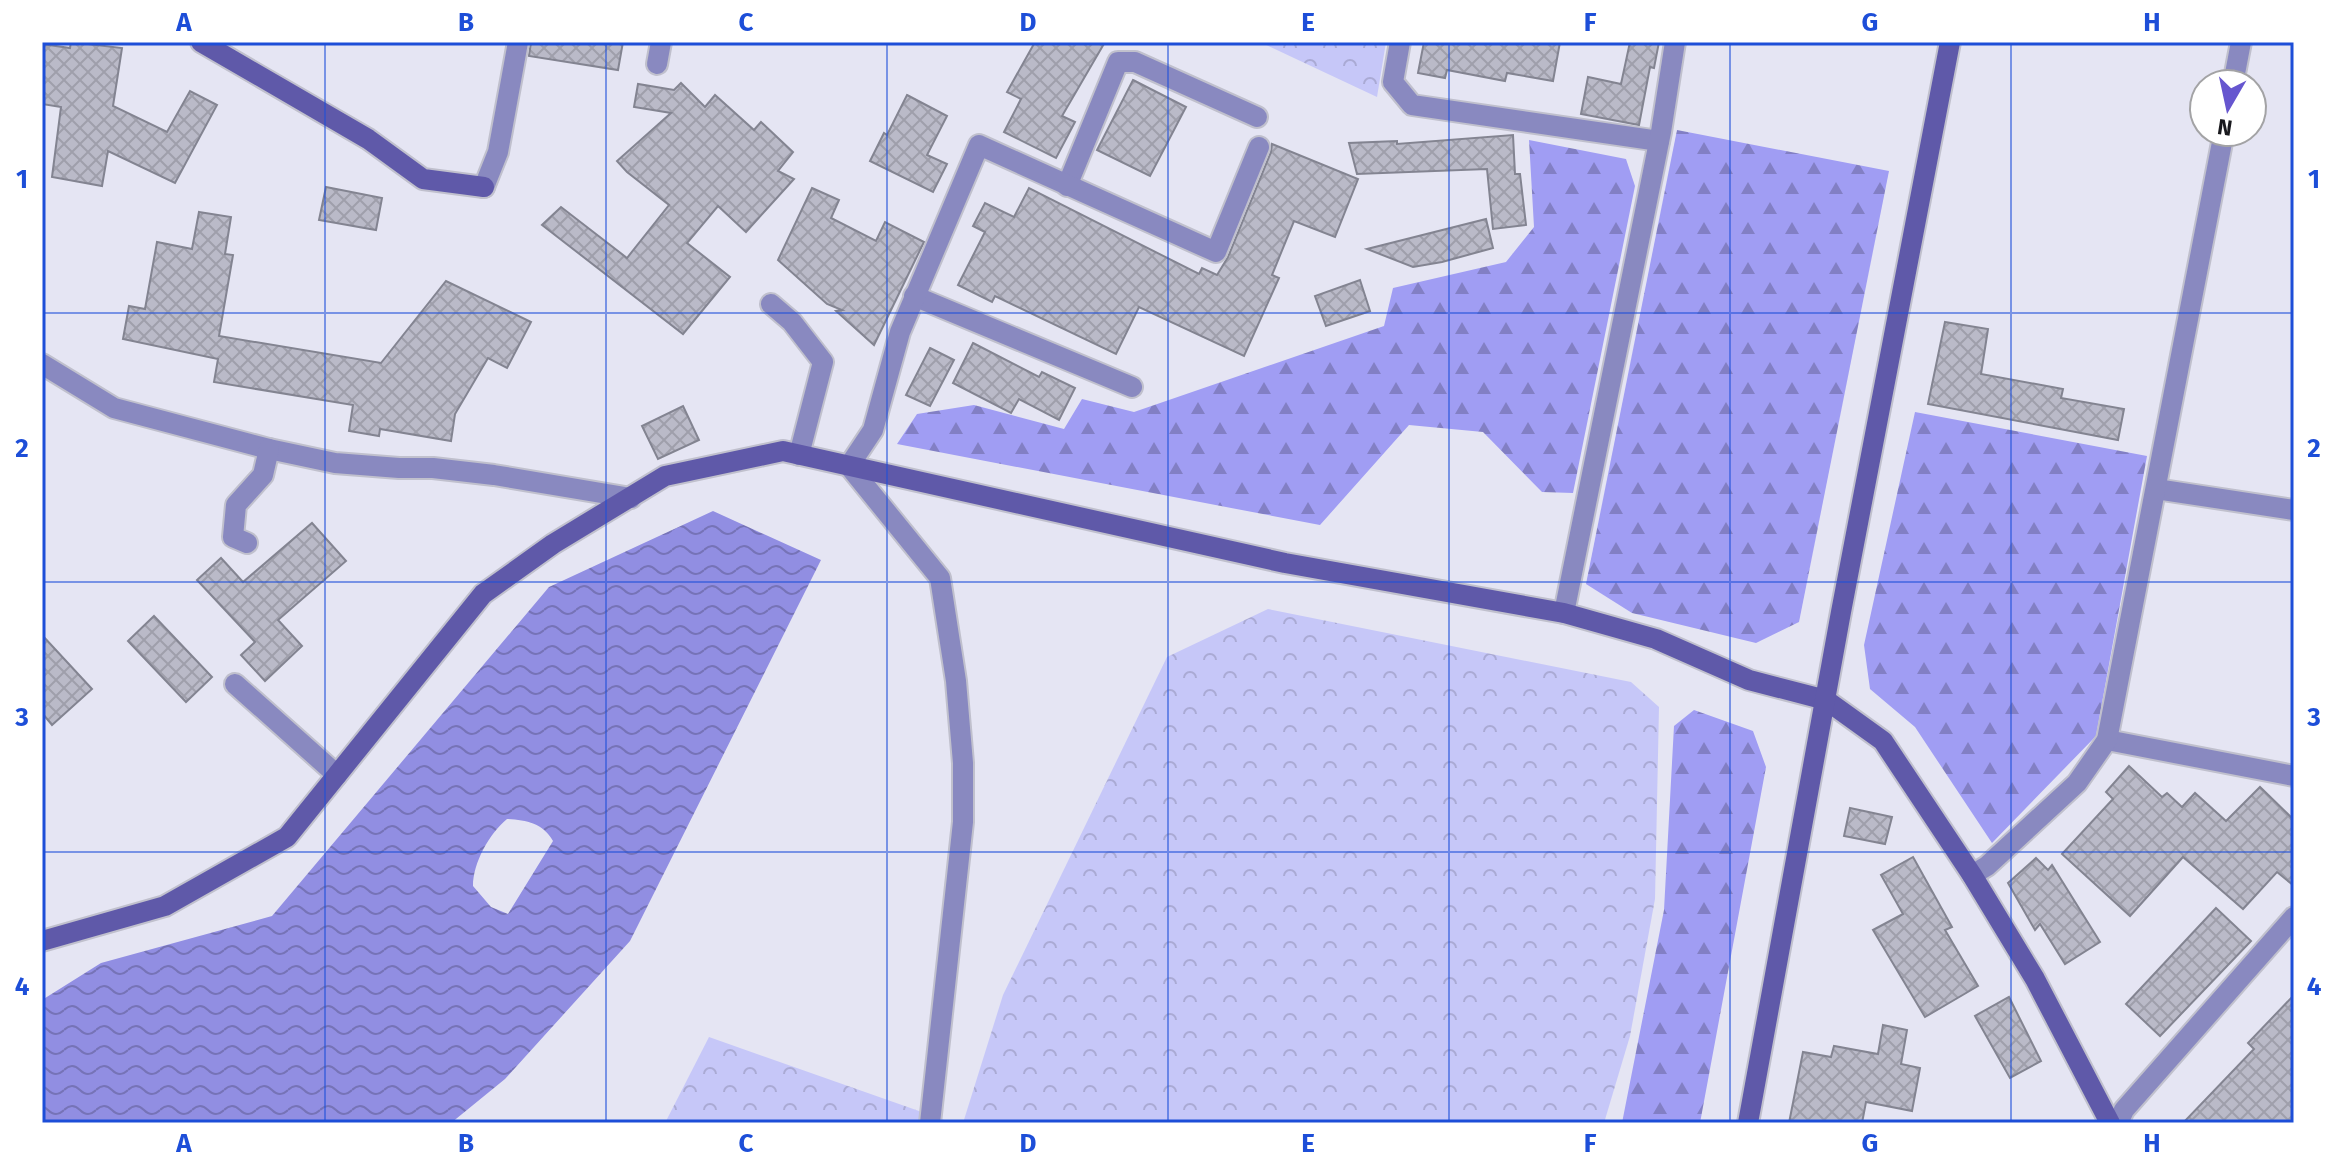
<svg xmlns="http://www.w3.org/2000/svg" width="2336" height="1165" viewBox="0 0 2336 1165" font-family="'Fira Sans',sans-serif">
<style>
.forest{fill:url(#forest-firs)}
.park{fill:url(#park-crowns)}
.water{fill:url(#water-waves);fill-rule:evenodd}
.building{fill:url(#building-cross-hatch);stroke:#838491;stroke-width:2}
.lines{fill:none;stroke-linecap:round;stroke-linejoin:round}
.street-casing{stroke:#c0c0cd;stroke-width:24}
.secondary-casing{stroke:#c0c0cd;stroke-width:24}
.street{stroke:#8989c0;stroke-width:20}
.secondary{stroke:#5f59a9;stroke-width:20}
.grid{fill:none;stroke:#1d4ed8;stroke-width:2;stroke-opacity:0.55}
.neatline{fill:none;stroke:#1d4ed8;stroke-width:3}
.grid-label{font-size:26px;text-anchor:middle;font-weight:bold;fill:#1d4ed8}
</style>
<defs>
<pattern id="forest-firs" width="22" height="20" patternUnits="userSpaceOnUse" patternTransform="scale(2)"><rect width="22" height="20" fill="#a09df3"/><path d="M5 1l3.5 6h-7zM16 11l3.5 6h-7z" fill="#827fc4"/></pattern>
<pattern id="park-crowns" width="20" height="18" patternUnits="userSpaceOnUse" patternTransform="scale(2)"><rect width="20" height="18" fill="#c6c7f8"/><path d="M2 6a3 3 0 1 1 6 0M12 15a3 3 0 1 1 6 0" fill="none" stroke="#aaaad4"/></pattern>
<pattern id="water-waves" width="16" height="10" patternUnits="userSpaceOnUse" patternTransform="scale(2)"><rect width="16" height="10" fill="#918ee2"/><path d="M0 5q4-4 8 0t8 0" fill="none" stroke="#7673b7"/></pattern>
<pattern id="building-cross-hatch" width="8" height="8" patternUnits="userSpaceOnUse" patternTransform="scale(2)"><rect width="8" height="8" fill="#babac8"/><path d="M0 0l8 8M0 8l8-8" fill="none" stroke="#9f9fab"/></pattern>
</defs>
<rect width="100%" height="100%" fill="#e5e5f3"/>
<g class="forest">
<path d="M 1677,130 L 1889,171 L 1799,622 L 1756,643 L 1632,613 L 1586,584 Z"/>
<path d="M 1529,140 L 1626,159 L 1635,186 L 1573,493 L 1542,492 L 1483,432 L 1409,425 L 1320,525 L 897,444 L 917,414 L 974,405 L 1064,429 L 1082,399 L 1134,412 L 1384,326 L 1393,288 L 1506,262 L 1534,227 Z"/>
<path d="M 1915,412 L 2147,456 L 2096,736 L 1992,843 L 1915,727 L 1870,689 L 1864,645 Z"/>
<path d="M 1694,710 L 1753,731 L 1766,767 L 1700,1123 L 1622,1123 L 1664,910 L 1674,726 Z"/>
</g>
<g class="park">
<path d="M 1260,42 L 1386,42 L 1377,97 Z"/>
<path d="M 1268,609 L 1631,682 L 1659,707 L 1655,899 L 1630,1036 L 1604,1123 L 963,1123 L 1003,995 L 1167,657 Z"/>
<path d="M 709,1037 L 953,1123 L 665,1123 Z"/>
</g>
<path class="water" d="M 713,511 L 821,560 L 630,941 L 505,1079 L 451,1123 L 42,1123 L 42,1000 L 101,963 L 272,916 L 549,587 ZM 507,819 C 526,820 543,823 553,841 L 508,914 L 491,907 L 473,886 C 473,863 489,834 507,819 Z"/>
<g class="building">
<path d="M 71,42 L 122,48 L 113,106 L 167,132 L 190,91 L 217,105 L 175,183 L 108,151 L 102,186 L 52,177 L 61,107 L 42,104 L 42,44 L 70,48 Z"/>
<path d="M 531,42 L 623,42 L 618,70 L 529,56 Z"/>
<path d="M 1035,42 L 1105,42 L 1062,116 L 1075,122 L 1056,158 L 1004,132 L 1021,99 L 1007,92 Z"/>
<path d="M 1424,42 L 1560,42 L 1553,81 L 1507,73 L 1505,81 L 1447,70 L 1445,78 L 1418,73 Z"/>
<path d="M 1630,42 L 1659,42 L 1654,68 L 1650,67 L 1639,125 L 1581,114 L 1588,77 L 1621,84 Z"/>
<path d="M 1133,80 L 1186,107 L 1150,176 L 1097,150 Z"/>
<path d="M 681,83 L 705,107 L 715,95 L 754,130 L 761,122 L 793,152 L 778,171 L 794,179 L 746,232 L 718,206 L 687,243 L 730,277 L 683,334 L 542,225 L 561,207 L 627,258 L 669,205 L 627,172 L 617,161 L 671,113 L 634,107 L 638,84 L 674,90 Z"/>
<path d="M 907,95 L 947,116 L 927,155 L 947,164 L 933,192 L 870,161 L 884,133 L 887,135 Z"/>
<path d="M 1513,135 L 1515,174 L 1520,174 L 1526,225 L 1493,229 L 1487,169 L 1357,174 L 1349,143 L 1397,141 L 1397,144 Z"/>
<path d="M 1272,144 L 1358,179 L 1335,237 L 1294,221 L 1272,275 L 1279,278 L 1244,356 L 1139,307 L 1116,354 L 995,296 L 992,302 L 958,285 L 985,232 L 973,226 L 985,203 L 1014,217 L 1029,188 L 1199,274 L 1202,268 L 1217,275 L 1228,257 L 1271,152 Z"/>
<path d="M 326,187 L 382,198 L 376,230 L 319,220 Z"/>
<path d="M 812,188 L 839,200 L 831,218 L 876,241 L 885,222 L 924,242 L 874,345 L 836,311 L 842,310 L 827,304 L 778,260 Z"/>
<path d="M 199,212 L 231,217 L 225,254 L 233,255 L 219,336 L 381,363 L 446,281 L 531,322 L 507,368 L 488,358 L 455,414 L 451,441 L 380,429 L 379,436 L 349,431 L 353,405 L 214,382 L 218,359 L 123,339 L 129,306 L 145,309 L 157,242 L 192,249 Z"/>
<path d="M 1486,219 L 1493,248 L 1442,262 L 1413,267 L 1367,249 Z"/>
<path d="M 1360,280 L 1370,311 L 1326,326 L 1315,296 Z"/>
<path d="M 1945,322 L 1988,329 L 1981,374 L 2063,389 L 2061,398 L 2124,409 L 2118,440 L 1928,404 Z"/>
<path d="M 973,343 L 1039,377 L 1042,372 L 1075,388 L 1059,420 L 1019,399 L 1011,413 L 953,383 Z"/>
<path d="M 930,348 L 954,360 L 930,406 L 906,395 Z"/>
<path d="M 683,406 L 699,440 L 658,459 L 642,426 Z"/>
<path d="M 312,523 L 346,561 L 278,620 L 302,646 L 265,681 L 241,655 L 255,642 L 197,580 L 221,558 L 243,582 Z"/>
<path d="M 154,616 L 212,677 L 186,702 L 128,641 Z"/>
<path d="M 42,635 L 92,689 L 52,725 L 42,713 Z"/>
<path d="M 2129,766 L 2162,797 L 2167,793 L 2182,807 L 2195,793 L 2226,821 L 2260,787 L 2294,820 L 2294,886 L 2277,872 L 2243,909 L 2183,857 L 2130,916 L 2062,854 L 2113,799 L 2106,792 Z"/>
<path d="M 1850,808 L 1892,817 L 1885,844 L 1844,836 Z"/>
<path d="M 1913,857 L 1952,927 L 1945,930 L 1978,986 L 1925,1017 L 1873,930 L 1903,914 L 1881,875 Z"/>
<path d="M 2036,858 L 2048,870 L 2052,865 L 2100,942 L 2065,964 L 2040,924 L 2035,930 L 2008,883 Z"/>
<path d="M 2216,908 L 2251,941 L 2160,1036 L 2126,1004 Z"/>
<path d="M 2294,995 L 2294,1123 L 2183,1123 L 2254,1049 L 2248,1043 Z"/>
<path d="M 2009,997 L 2041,1061 L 2010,1078 L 1975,1016 Z"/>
<path d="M 1883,1025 L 1907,1030 L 1901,1064 L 1920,1068 L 1912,1111 L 1866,1102 L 1862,1123 L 1789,1123 L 1803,1052 L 1831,1057 L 1834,1046 L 1878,1054 Z"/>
</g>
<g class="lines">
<defs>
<g id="street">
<path d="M 1400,42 L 1393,82 L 1412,105 L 1659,141"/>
<path d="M 657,64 L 661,42"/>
<path d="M 2233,84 L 2241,42"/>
<path d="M 1067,186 L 1118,62 L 1135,62 L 1257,117"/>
<path d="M 484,187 L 498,152 L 518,42"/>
<path d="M 914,296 L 1132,387"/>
<path d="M 771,304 L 792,322 L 823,362 L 799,455"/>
<path d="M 42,364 L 114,408 L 269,449 L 335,463 L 399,468 L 433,468 L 494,475 L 631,498"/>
<path d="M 2156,489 L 2294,510"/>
<path d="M 247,543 L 233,537 L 236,505 L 263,475 L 269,449"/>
<path d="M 1564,613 L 1661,132 L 1675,42"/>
<path d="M 235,684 L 337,775"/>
<path d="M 2107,740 L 2294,776"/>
<path d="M 1972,875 L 1987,866 L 2077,783 L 2107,740 L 2224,132"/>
<path d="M 930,1123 L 963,822 L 963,763 L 956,681 L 940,578 L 849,466 L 873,430 L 900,332 L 979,145 L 1216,252 L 1259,147"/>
<path d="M 2118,1123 L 2124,1110 L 2294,917"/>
</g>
<g id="secondary">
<path d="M 201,42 L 368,139 L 423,179 L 484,187"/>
<path d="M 42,941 L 165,906 L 287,837 L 483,594 L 553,544 L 665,476 L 783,451 L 1285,563 L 1564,613 L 1656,639 L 1749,680 L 1826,700 L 1883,741 L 1972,875 L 2035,979 L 2110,1123"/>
<path d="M 1748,1123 L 1841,612 L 1950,42"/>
</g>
</defs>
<use href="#street" class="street-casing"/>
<use href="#secondary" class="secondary-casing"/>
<use href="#street" class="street"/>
<use href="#secondary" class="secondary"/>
</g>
<path class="grid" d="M 325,42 L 325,1123M 606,42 L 606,1123M 887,42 L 887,1123M 1168,42 L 1168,1123M 1449,42 L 1449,1123M 1730,42 L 1730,1123M 2011,42 L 2011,1123M 42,313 L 2294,313M 42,582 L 2294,582M 42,852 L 2294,852"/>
<rect width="2336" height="1165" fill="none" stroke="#ffffff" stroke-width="88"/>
<g transform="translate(2228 108) rotate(189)"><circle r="38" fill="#ffffff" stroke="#a3a3a5" stroke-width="2"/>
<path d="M0-6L14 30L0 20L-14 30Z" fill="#6656cf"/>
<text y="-12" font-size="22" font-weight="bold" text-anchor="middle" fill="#19191e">N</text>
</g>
<rect x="44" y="44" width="2248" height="1077" class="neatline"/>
<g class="grid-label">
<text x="184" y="31">A</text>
<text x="466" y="31">B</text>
<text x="746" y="31">C</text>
<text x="1028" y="31">D</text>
<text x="1308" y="31">E</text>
<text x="1590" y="31">F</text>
<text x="1870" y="31">G</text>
<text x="2152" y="31">H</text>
<text x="22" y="188">1</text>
<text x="2314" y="188">1</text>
<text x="22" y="457">2</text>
<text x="2314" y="457">2</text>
<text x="22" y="726">3</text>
<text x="2314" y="726">3</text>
<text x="22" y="995">4</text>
<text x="2314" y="995">4</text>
<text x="184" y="1152">A</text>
<text x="466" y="1152">B</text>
<text x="746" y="1152">C</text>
<text x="1028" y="1152">D</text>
<text x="1308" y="1152">E</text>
<text x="1590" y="1152">F</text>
<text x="1870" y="1152">G</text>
<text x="2152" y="1152">H</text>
</g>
</svg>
